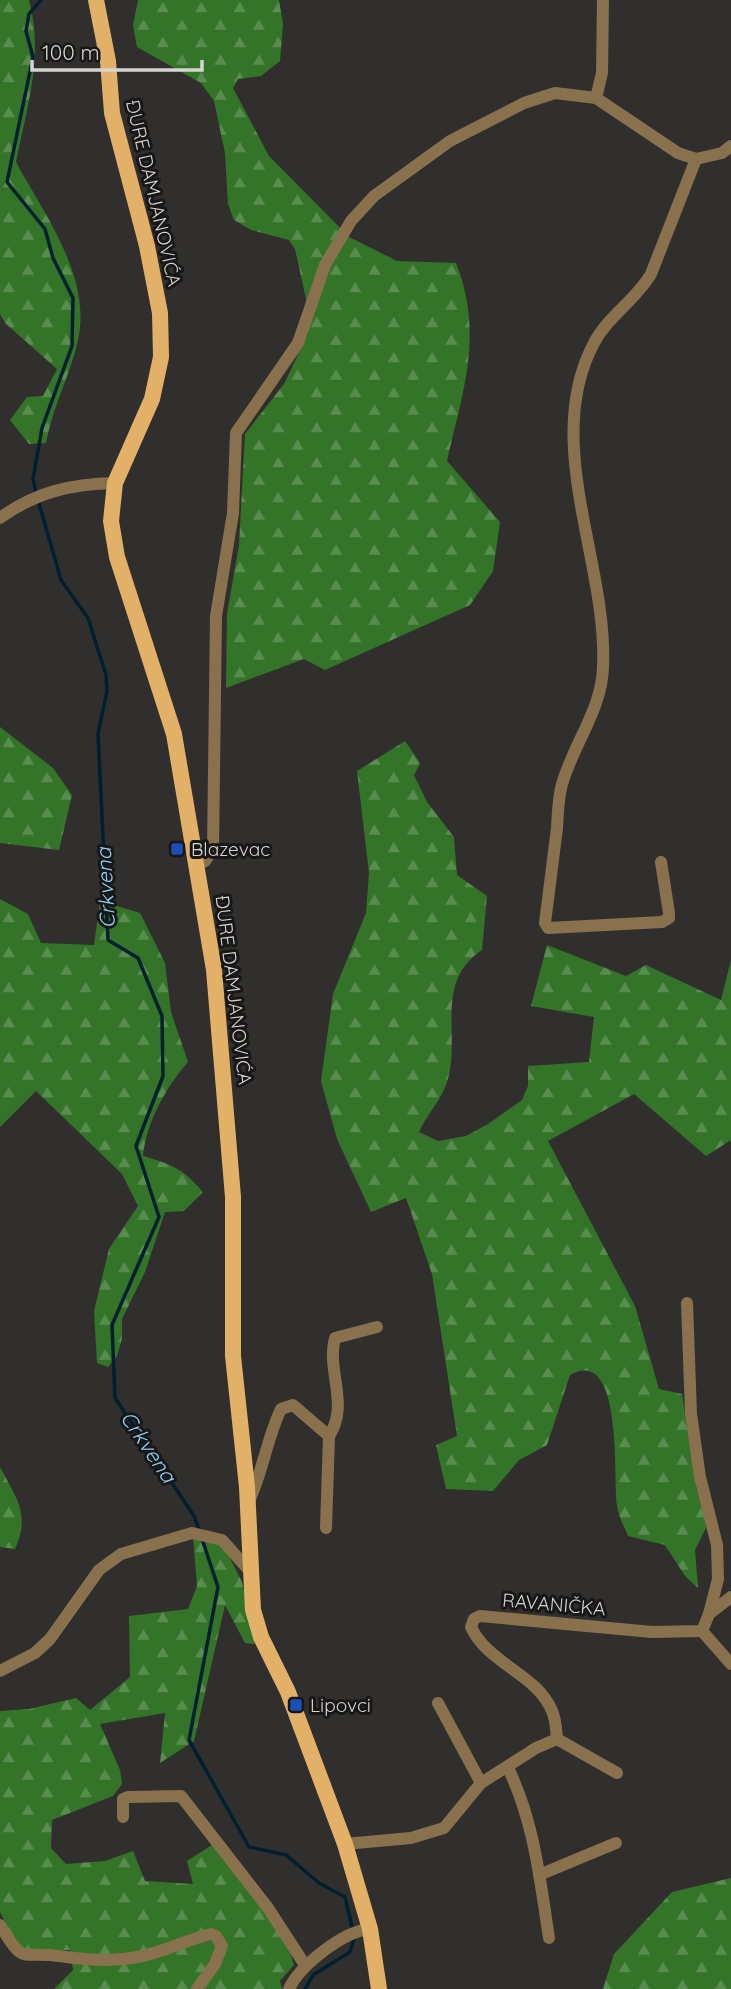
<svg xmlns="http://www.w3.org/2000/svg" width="731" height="1989" viewBox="0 0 731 1989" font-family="Quicksand,sans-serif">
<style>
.forest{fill:url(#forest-firs)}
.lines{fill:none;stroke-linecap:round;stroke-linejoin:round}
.stream{stroke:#001f30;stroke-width:3.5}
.minor{stroke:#89714e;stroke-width:12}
.major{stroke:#e3b067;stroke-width:16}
.transit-dot{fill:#1a4fb4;stroke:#181716;stroke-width:2.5}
.labels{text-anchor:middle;stroke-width:6;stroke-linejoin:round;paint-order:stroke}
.street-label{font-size:19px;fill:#d6d4d3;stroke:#181716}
.poi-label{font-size:19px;fill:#d6d4d3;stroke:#181716;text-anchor:start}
.water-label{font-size:21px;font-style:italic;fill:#8bd2ff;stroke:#181716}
</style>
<defs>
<pattern id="forest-firs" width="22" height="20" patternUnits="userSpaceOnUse" patternTransform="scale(1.75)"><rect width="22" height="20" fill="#337428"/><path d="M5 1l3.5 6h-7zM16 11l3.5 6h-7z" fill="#598d50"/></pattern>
</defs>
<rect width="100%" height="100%" fill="#312f2d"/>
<g class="forest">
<path d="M 0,0 L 29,0 C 44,57 27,106 16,162 C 44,214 92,277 78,340 C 70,376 53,405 46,443 L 29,444 L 10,420 L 27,397 L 43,396 L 57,369 L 5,323 L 0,314 Z"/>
<path d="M 138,0 L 279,0 L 283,24 L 280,61 L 261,76 L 238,79 L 233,88 L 269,156 L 349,237 L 397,261 L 456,263 C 484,334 463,391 447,461 L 500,522 L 493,571 L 470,605 L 325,670 L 304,659 L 226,688 L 227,614 L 239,545 L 245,434 L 284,384 L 308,334 L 306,299 L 295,249 L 289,240 L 251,230 L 234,220 L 228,204 L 225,153 L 214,101 L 201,83 L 137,47 L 133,25 Z"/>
<path d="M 0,727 L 53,768 L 72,795 L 59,850 L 0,843 Z"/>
<path d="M 405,741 L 420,763 L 414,775 L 427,802 L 454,837 L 457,875 L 487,896 L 482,950 C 432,983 463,1038 446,1085 C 440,1101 426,1116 419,1132 L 438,1141 L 466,1136 L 488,1124 L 522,1100 L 528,1086 L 528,1066 L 589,1062 L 594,1017 L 531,1006 L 547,945 L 626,976 L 646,965 L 721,1000 L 731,960 L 731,1140 L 706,1156 L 634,1094 L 548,1141 L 635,1306 L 659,1389 L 682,1394 L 696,1486 L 707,1526 L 695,1550 L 698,1588 L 685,1576 L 665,1545 L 628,1536 C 624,1526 618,1516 617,1505 C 613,1480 624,1344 570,1375 L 547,1445 L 519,1460 L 493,1491 L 446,1489 L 436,1445 L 457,1436 L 432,1274 L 406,1198 L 371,1212 L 337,1139 L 321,1081 L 333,994 L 366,913 L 369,873 L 357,771 Z"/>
<path d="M 0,899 L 28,914 L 41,943 L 94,945 L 100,901 L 140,913 L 165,963 L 171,1012 L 188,1062 C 166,1087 146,1123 143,1156 C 173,1165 182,1168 203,1192 L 184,1211 L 165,1212 L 145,1272 L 122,1319 L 122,1339 L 117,1356 L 108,1367 L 97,1363 L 94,1311 L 109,1249 L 138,1206 L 122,1174 L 36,1091 L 0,1127 Z"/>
<path d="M 0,1467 C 16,1498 31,1514 15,1549 L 0,1547 Z"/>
<path d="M 193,1536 L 224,1546 L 242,1582 L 255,1644 L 245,1643 L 225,1605 L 194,1741 L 160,1763 L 165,1713 L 100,1724 L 120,1770 L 122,1784 L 113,1796 L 52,1820 L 51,1848 L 66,1864 L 105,1861 L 133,1851 L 145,1881 L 193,1884 L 187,1861 L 212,1845 C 241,1881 283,1920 294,1965 L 280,1981 L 282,1989 L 54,1989 L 73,1970 L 70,1950 L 31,1951 L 16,1944 L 0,1912 L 0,1711 L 29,1709 L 76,1698 L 90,1710 L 130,1677 L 129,1616 L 188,1609 L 197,1586 Z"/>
<path d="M 731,1878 L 731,1989 L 603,1989 L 614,1954 L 672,1892 Z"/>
</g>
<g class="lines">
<g class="stream">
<path d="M 36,493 L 33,479 L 42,428 L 72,346 L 73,298 L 53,258 L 45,229 L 7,182 L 33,57 L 26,31 L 29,14 L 41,0"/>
<path d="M 38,500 L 61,580 L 88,618 L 106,675 L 107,691 L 98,734 L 108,940 L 138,958 L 162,1016 L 163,1076 L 136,1146 L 159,1217 L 112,1325 L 115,1398 L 194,1516 L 200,1532"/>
<path d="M 202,1539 L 218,1587 L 189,1740 L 249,1847 L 286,1855 L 319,1883 L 345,1897 L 353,1931"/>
<path d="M 305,1989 L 313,1975 L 350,1952 L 354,1939"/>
</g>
<g class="minor">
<path d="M 596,98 L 602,73 L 603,0"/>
<path d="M 0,518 C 36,492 71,484 115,483"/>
<path d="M 661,862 L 669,913 L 669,918 L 662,922 L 548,928 L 545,923 C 549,891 553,860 557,828 C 558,813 558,795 563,781 C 575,742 602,708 603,667 C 608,563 541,442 594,343 C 608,316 635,301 651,274 L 696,159"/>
<path d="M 196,866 L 205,861 L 213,850 L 216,616 L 233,513 L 236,433 L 298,343 L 325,265 L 351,221 L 374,196 L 450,141 L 524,103 L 555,93 L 596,98 L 678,153 L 696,159 L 722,153 L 731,146"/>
<path d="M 687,1303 L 691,1414 L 700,1477 L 717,1545 L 718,1579 L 709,1614"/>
<path d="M 329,1436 C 350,1404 326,1371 335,1338 L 377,1327"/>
<path d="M 249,1501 C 263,1471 267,1438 281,1409 L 293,1405 L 329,1436 L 326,1528"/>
<path d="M 702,1631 L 731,1664"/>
<path d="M 0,1671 L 35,1653 L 50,1639 L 99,1570 L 121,1554 L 192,1533 L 222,1540 L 248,1569"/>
<path d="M 438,1703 L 481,1783"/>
<path d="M 557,1739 L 617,1773"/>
<path d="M 508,1768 C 534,1821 540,1880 549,1938"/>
<path d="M 123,1817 L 123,1799 L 128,1797 L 181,1796 L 268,1908 L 305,1965"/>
<path d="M 345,1844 L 411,1838 L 444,1828 L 481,1783 L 536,1748 L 557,1739 C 556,1730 556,1719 552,1711 C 537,1674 488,1664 471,1627 L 474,1619 L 480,1616 L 652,1632 L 702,1631 L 709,1614 L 731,1597"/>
<path d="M 539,1875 L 616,1843"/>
<path d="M 0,1925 C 24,1966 20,1951 59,1956 C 95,1961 125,1963 160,1951 C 177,1946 193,1938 211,1934 L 216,1936 L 222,1946 L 215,1964 L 197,1989"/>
<path d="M 289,1989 C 300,1965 344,1931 370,1929"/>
</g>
<path class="major" d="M 96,0 L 108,61 L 112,113 L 147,246 L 160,313 L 161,357 L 152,399 L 115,483 L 111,521 L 117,557 L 174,734 L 214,970 L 233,1197 L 233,1356 L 247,1487 L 253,1610 L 261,1637 L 288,1692 L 345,1844 L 370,1929 L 379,1989"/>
</g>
<g class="transit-dot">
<rect x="170" y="842" width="14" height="14" rx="3.5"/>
<rect x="289" y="1698" width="14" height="14" rx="3.5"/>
</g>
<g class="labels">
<g class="street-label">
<text transform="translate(154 193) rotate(77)" y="7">ĐURE DAMJANOVIĆA</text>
<text transform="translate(234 990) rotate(83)" y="7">ĐURE DAMJANOVIĆA</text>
<text transform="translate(554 1604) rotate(5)" y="7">RAVANIČKA</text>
</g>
<g class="poi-label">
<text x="191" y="856">Blazevac</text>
<text x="310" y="1712">Lipovci</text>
</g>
<g class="water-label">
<text transform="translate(106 888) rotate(-93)" y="7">Crkvena</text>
<text transform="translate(148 1447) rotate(56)" y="7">Crkvena</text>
</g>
</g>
<path d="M32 60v10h170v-10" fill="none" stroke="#d6d4d3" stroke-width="3.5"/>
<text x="42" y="60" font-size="21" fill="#d6d4d3" stroke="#181716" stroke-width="5" paint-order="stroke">100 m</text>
</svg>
